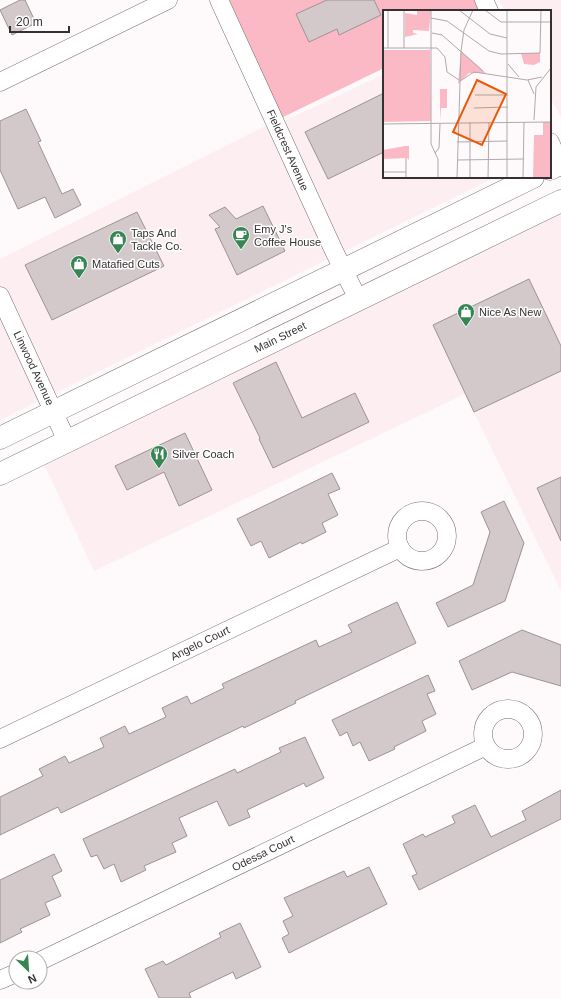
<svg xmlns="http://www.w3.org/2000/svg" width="561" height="998" viewBox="0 0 561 998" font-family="Helvetica,sans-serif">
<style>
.built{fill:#fdeef1}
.green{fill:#fbb9c6}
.building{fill:#d3c9ca;stroke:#9d9395}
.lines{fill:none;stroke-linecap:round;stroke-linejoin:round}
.minor-casing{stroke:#786f71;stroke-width:19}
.primary-casing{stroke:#786f71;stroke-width:23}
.minor{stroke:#fff;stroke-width:18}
.primary{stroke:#fff;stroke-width:22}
.labels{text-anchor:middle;stroke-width:3;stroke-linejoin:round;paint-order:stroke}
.street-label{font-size:11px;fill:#353132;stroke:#fff}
.poi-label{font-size:11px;fill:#353132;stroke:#fff;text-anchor:start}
.inset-road{fill:none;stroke:#aeaaab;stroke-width:1}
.view{fill:#e8590c;fill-opacity:0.15;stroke:#e8590c;stroke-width:2}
.inset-edge{fill:none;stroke:#353132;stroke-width:2}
</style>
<rect width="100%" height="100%" fill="#fefafb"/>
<g class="built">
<path d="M 499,0 L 561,0 L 561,117 L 550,98 L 550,11 L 505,11 Z"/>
<path d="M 384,74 L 384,177 L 496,177 L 0,420 L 0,259 L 275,121 L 284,121 Z"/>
<path d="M 561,211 L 561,591 L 465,394 L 94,571 L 44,464 Z"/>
</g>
<path class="green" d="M 219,0 L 484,0 L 489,11 L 384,11 L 384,68 L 275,121 Z"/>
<g class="building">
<path d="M 20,0 L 25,0 L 36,23 L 12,35 L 0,10 Z"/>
<path d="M 327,0 L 374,0 L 381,15 L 339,35 L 337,29 L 309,42 L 296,14 Z"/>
<path d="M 384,93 L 384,152 L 328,179 L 305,132 Z"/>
<path d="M 26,109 L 41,141 L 38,142 L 62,194 L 73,189 L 81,205 L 55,218 L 45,197 L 18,209 L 0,170 L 0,121 Z"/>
<path d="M 263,206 L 285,251 L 237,275 L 215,229 L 220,227 L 209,215 L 225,207 L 236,219 Z"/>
<path d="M 137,212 L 164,266 L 52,320 L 25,265 Z"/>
<path d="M 529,279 L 561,346 L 561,371 L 474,412 L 433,325 Z"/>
<path d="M 276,362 L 302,418 L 355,393 L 369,422 L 273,468 L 259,439 L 260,438 L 233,383 Z"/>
<path d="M 185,433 L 212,490 L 179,506 L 164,472 L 127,490 L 115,466 Z"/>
<path d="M 332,473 L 340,489 L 328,494 L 338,515 L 322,523 L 326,532 L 302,544 L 301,542 L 269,558 L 261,541 L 251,546 L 237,519 Z"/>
<path d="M 561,477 L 561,541 L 537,488 Z"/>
<path d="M 504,501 L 524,543 L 505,601 L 448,627 L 436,603 L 473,585 L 490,532 L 481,512 Z"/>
<path d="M 397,602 L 416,643 L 295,701 L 296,703 L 244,728 L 243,726 L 61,813 L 58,807 L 0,835 L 0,797 L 43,776 L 39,769 L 65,756 L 69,763 L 104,747 L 100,738 L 125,726 L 129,734 L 166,717 L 162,708 L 187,696 L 191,704 L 224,688 L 222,684 L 316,640 L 319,647 L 352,632 L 348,625 Z"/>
<path d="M 522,630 L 561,645 L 561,686 L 512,672 L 472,690 L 459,661 Z"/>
<path d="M 428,675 L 435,691 L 427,694 L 436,714 L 422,721 L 426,731 L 394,747 L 395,749 L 369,761 L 360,742 L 353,746 L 347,732 L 340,736 L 332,720 Z"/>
<path d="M 305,737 L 324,778 L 306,787 L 304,783 L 247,810 L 250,817 L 229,826 L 217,801 L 179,818 L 187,836 L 172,843 L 176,852 L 144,866 L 146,870 L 121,882 L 114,864 L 104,869 L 97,855 L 91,857 L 83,839 L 235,769 L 237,773 L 281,752 L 279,748 Z"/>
<path d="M 561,790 L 561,819 L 419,890 L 412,876 L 417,874 L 403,844 L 423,834 L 425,837 L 455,823 L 452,816 L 475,805 L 491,837 L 526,820 L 522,811 Z"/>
<path d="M 54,854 L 62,871 L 52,876 L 61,896 L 45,903 L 50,915 L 20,929 L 22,932 L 0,943 L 0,880 Z"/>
<path d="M 369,867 L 387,904 L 289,953 L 282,938 L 289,934 L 283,921 L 293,916 L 284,898 L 344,871 L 347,877 Z"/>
<path d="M 240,923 L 261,967 L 236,979 L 233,972 L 189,993 L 191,998 L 159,998 L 145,969 L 163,961 L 166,965 L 221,937 L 219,933 Z"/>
</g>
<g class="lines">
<defs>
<g id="minor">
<path d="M 219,0 L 334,251 L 358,299"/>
<path d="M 484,0 L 489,11"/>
<path d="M 0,82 L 168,0"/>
<path d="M 550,142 L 561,167"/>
<path d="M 0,296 L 67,441"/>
<circle cx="422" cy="536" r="25"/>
<circle cx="508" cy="734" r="25"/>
<path d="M 0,739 L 400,548"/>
<path d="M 40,961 L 486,746"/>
<path d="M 0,980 L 16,973"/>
</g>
<g id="primary">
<path d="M 550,169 L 561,163"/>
<path d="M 0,438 L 533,177"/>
<path d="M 0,474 L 561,201"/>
</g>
</defs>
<use href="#minor" class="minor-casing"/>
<use href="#primary" class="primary-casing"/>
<use href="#minor" class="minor"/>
<use href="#primary" class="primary"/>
</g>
<defs>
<symbol id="cafe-pin" viewBox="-11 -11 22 30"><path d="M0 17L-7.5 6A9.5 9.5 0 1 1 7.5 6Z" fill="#388554" stroke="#fff"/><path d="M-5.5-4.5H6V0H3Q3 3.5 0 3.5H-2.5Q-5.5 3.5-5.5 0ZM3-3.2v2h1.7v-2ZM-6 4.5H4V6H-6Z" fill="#fff"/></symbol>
<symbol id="shop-pin" viewBox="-11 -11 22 30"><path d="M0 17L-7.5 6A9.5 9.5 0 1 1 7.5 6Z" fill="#388554" stroke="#fff"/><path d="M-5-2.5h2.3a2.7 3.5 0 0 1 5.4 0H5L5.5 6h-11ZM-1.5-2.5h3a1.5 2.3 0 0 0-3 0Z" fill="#fff"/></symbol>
<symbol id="restaurant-pin" viewBox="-11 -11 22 30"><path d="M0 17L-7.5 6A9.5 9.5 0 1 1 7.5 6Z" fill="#388554" stroke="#fff"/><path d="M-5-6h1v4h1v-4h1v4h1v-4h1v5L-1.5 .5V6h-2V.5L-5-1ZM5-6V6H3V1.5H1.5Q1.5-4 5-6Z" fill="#fff"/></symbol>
</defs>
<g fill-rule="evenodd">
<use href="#cafe-pin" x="231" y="225" width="20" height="27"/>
<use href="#shop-pin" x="108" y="229" width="20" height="27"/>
<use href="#shop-pin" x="69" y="254" width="20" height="27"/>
<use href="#shop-pin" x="456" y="302" width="20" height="27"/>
<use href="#restaurant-pin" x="149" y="444" width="20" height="27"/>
</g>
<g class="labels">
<g class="street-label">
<text transform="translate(288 150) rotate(66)" y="4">Fieldcrest Avenue</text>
<text transform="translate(280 337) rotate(-26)" y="4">Main Street</text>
<text transform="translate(34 368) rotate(65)" y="4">Linwood Avenue</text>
<text transform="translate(200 643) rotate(-26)" y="4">Angelo Court</text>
<text transform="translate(263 853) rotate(-26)" y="4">Odessa Court</text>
</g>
<g class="poi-label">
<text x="254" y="233">Emy J's<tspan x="254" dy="13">Coffee House</tspan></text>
<text x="131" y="237">Taps And<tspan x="131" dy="13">Tackle Co.</tspan></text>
<text x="92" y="268">Matafied Cuts</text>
<text x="479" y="316">Nice As New</text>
<text x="172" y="458">Silver Coach</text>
</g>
</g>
<g transform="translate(383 10)">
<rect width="168" height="168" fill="#fefafb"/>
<path d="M 34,0 L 48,0 L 46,21 L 30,20 L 30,23 L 35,24 L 22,27 L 22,3 L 34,5 ZM 0,40 L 47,40 L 48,111 L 0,112 ZM 78,41 L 103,63 L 86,63 L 75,74 ZM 138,43 L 157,43 L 157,52 L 151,55 L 141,54 ZM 57,79 L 64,79 L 64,98 L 58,98 L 57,111 ZM 160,112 L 168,112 L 168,168 L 150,168 L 151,125 L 160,125 ZM 22,136 L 26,136 L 26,150 L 24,148 L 0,149 L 0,140 Z" fill="#fbb9c6"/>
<path class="inset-road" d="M 21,0 L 21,38M 48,0 L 48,134 L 55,149 L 55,168M 76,0 L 107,24 L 124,28M 102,0 L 118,12 L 168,12M 124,0 L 124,168M 48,8 L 64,11 L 106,41 L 118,44 L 157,43 L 158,0M 49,23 L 59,25 L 100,61M 0,38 L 54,38 L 62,47 L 64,62 L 76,70M 5,38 L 5,0M 125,54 L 136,67M 145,70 L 151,84M 77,71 L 91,62 L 144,70 L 159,67M 92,85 L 125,85M 91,98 L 125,97M 151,110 L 153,77 L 168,58M 0,114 L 168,112M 74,132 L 124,131M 52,143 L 56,138 L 57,114M 74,150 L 141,149M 0,162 L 23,162M 23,168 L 23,148M 74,168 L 78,41 L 81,20 L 90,0M 87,168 L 87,112M 105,168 L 106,112M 140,168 L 141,112"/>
<path class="view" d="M 94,70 L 123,84 L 99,135 L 70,122 Z"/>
<rect width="168" height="168" class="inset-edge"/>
</g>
<g transform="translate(28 970) rotate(155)"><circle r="19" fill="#ffffff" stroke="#aeadad"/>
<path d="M0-3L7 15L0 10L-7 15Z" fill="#388554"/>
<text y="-6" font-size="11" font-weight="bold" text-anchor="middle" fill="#353132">N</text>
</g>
<path d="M10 26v6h59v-6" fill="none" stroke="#353132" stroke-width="2"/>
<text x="16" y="26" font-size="12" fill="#353132" stroke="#ffffff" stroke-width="3" paint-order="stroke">20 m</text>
</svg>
